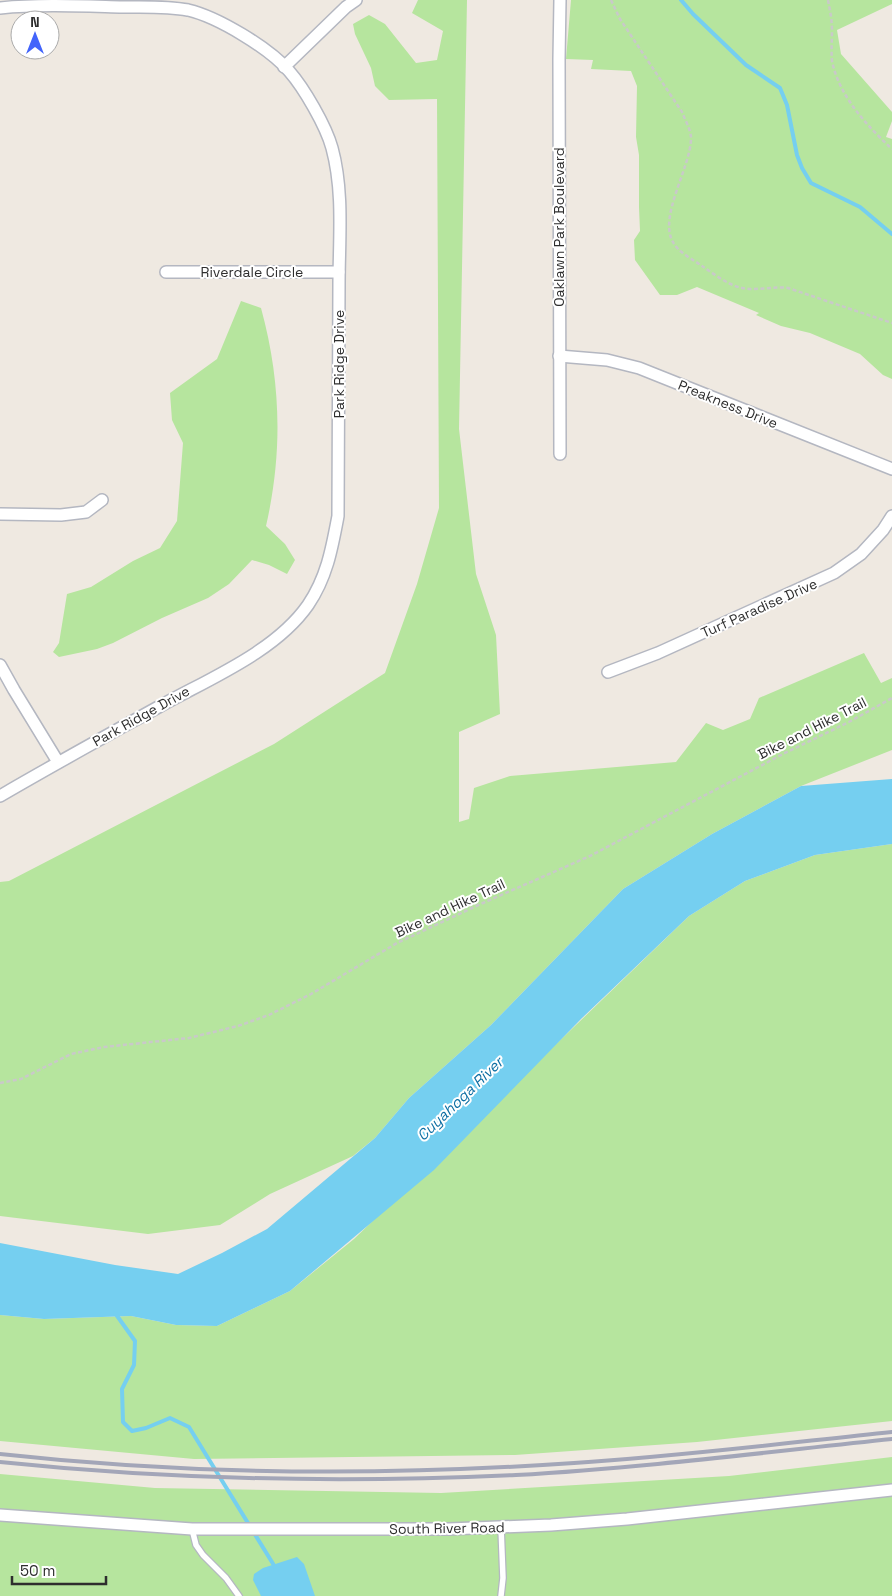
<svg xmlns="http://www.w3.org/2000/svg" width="892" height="1596" viewBox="0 0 892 1596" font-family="'Space Grotesk',sans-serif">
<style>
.green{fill:#b6e59e}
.water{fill:#75cff0}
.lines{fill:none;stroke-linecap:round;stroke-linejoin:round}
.stream{stroke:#75cff0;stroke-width:4}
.lane-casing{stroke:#b4b7c1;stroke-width:8}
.street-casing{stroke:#b4b7c1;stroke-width:14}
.path{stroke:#c9c9c9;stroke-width:2.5;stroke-dasharray:4 2.5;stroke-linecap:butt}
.lane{stroke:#fff;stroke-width:5.5}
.street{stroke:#fff;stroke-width:11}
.rail{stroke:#a3a6b8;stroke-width:4}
.labels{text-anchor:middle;stroke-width:4;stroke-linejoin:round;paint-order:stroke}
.street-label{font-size:14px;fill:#2e2e2e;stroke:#fff}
.water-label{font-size:15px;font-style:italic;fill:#0d6fa3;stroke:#fff}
</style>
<rect width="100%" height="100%" fill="#efe9e1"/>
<g class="green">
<path d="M 418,0 L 467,0 L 459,429 L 476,574 L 496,635 L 500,714 L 459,732 L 459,822 L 469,819 L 474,788 L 510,776 L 676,762 L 706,723 L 723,730 L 750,719 L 759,698 L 864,653 L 881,683 L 892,678 L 892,750 L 801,786 L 712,834 L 623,889 L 491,1025 L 409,1098 L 375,1138 L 353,1156 L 270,1194 L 220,1225 L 148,1234 L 0,1216 L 0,882 L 9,881 L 274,744 L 385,673 L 417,584 L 439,508 L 437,99 L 389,100 L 375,86 L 371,68 L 355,34 L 353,24 L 369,15 L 385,24 L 416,63 L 437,60 L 443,31 L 412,13 Z"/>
<path d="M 571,0 L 892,0 L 892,4 L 837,30 L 841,54 L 892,112 L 892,121 L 886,137 L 892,139 L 892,379 L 883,375 L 860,354 L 810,333 L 781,326 L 756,315 L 759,313 L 697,287 L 677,295 L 660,295 L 635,260 L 634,240 L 640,231 L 639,207 L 639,155 L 636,137 L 637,86 L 631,71 L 591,69 L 593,60 L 566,59 Z"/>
<path d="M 241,301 L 261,308 C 281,381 283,452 266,526 L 285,544 L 295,560 L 287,574 L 269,565 L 252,560 L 229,584 L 208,598 L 162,618 L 113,643 L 97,649 L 59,657 L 53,652 L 59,643 L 67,594 L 91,587 L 133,561 L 160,548 L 177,521 L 183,443 L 172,420 L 170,393 L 217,359 Z"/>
<path d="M 892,844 L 892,1421 L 697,1442 L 515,1455 L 194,1459 L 0,1441 L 0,1315 L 44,1319 L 131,1316 L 176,1325 L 217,1326 L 290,1291 L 354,1239 L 689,916 L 745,881 L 815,855 Z"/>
<path d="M 892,1457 L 892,1596 L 0,1596 L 0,1474 L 155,1488 L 441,1493 L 729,1476 Z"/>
</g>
<g class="water">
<path d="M 892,779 L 892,844 L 815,855 L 745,881 L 689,916 L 581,1019 L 434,1170 L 290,1291 L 217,1326 L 176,1325 L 131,1316 L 44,1319 L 0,1315 L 0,1243 L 115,1265 L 178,1274 L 222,1253 L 267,1229 L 375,1138 L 409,1098 L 491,1025 L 623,889 L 712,834 L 801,786 Z"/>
<path d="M 297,1557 L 304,1564 L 315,1596 L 261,1596 L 253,1580 L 254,1574 L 263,1568 Z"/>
</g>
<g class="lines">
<g class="stream">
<path d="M 681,0 L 693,14 L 746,65 L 780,88 L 787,105 L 797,155 L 802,168 L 811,183 L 860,207 L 892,234"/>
<path d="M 115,1313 L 135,1341 L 134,1365 L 122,1389 L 123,1422 L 132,1431 L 146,1428 L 170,1418 L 189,1427 L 275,1567"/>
</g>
<defs>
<g id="lane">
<path d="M 501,1527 L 503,1578 L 501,1596"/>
<path d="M 192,1529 L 196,1545 L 203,1555 L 226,1578 L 239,1596"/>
</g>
<g id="street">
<path d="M 0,8 C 41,4 82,6 123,7 C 144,7 167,6 188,10 C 218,17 269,48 289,71 C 304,88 326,126 332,148 C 344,192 339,240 339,285 C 339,362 339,439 338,516 C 332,548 327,577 308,605 C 276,651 211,678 162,705 C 108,735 53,765 0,796"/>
<path d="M 284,67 L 346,7 L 356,0"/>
<path d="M 166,272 L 339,272"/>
<path d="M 559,356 L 607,360 L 639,368 L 892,469"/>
<path d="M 560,454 L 559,59 L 560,0"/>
<path d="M 0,514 L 61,515 L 86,512 L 102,500"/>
<path d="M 0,665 L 14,690 L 58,762"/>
<path d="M 608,672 L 658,653 L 834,573 L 861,554 L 883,530 L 892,516"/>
<path d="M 0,1515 L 192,1529 L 449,1529 L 551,1525 L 627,1519 L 892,1490"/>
</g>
</defs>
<use href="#lane" class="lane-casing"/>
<use href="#street" class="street-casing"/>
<g class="path">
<path d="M 611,0 L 620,19 L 682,112 C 685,120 691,130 691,138 C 691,167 658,217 673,242 C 678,252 692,259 702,266 C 714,274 728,285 742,288 C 757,291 773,286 788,288 L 892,323"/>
<path d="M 828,0 C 830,10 832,20 832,31 C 832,41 831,51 832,61 C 839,96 867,126 892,149"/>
<path d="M 0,1083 L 21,1079 L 71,1054 L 104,1047 L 189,1038 L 238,1026 L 269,1015 L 311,994 L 397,943 L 483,903 L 590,856 L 783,754 L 849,722 L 892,698"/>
</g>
<use href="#lane" class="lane"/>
<use href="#street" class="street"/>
<g class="rail">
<path d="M 0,1454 C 190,1475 384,1476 574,1463 C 681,1456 786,1443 892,1432"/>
<path d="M 0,1462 C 172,1480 344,1483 516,1475 C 642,1468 767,1452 892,1439"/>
</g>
</g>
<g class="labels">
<g class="street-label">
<text transform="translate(559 227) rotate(-90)" y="5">Oaklawn Park Boulevard</text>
<text x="252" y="277">Riverdale Circle</text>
<text transform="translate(339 364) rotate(-90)" y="5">Park Ridge Drive</text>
<text transform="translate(728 404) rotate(22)" y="5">Preakness Drive</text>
<text transform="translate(759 608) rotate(-24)" y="5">Turf Paradise Drive</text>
<text transform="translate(141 716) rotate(-29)" y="5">Park Ridge Drive</text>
<text transform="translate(812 728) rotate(-27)" y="5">Bike and Hike Trail</text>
<text transform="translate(450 908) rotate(-25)" y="5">Bike and Hike Trail</text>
<text transform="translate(447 1528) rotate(-1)" y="5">South River Road</text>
</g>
<g class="water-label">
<text transform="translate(460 1099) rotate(-44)" y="5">Cuyahoga River</text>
</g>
</g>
<g transform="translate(35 35)"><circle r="24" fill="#ffffff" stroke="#ababab"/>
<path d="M0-4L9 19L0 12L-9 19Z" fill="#4264fb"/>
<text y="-8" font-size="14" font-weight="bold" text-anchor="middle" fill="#2e2e2e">N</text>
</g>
<path d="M12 1576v8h94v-8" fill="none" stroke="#2e2e2e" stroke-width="2.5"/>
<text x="20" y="1576" font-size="15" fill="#2e2e2e" stroke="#ffffff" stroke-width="4" paint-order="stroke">50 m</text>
</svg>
